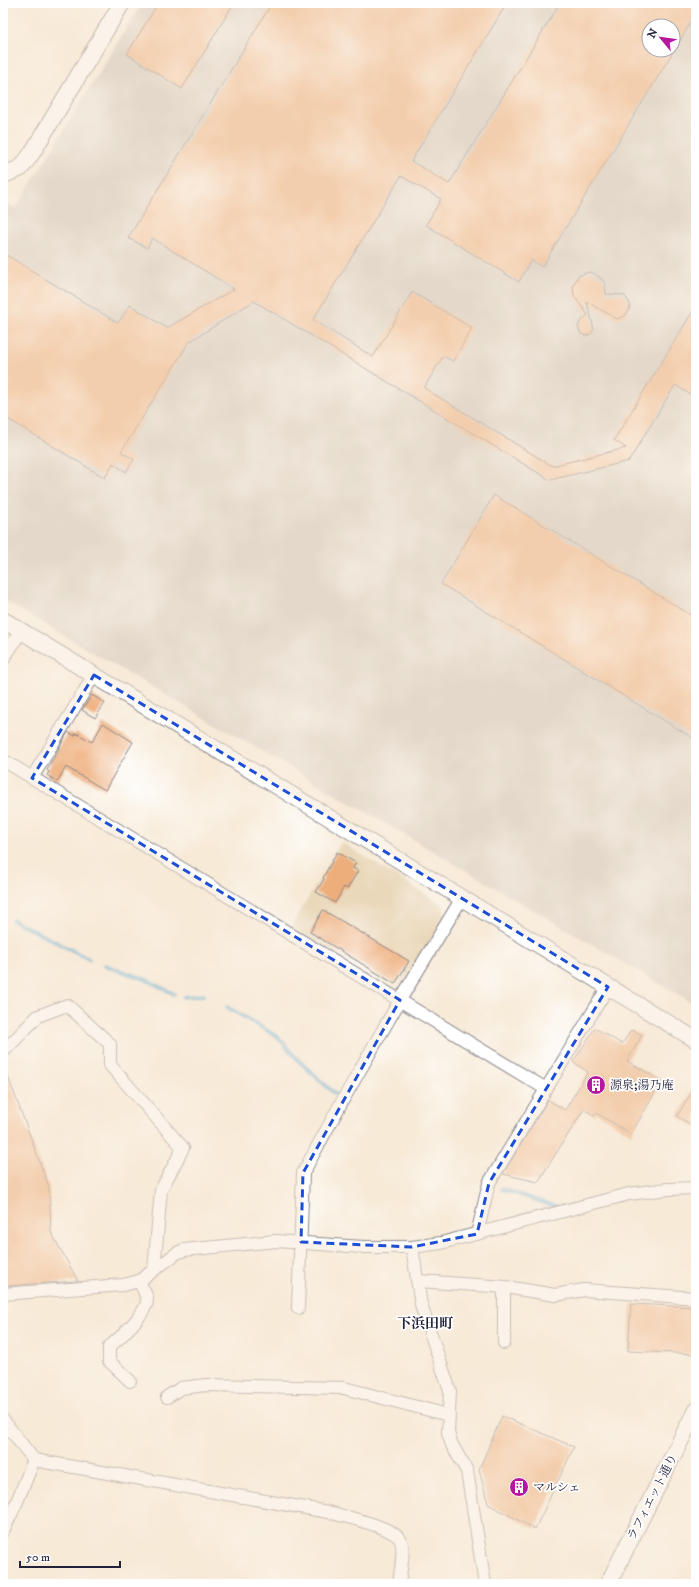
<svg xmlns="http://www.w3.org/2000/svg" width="699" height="1587" viewBox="0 0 699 1587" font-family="'IM FELL DW Pica','Noto Serif JP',serif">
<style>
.built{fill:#ead8ba}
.industrial{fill:#cac3b8;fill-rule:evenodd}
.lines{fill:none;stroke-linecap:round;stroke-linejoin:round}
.stream{stroke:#5aaad4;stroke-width:4}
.building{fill:#eeae7c;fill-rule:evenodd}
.street-casing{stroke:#8c8689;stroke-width:14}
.secondary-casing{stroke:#8c8689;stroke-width:18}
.street{stroke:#fff;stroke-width:12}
.secondary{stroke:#fff;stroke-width:16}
.marked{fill:none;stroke:#1d4ed8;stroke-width:3;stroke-dasharray:8 5;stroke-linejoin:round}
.labels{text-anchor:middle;stroke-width:3.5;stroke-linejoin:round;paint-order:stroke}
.poi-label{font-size:12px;fill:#22223b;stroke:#fff;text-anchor:start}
.street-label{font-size:12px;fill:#22223b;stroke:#fff}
.quarter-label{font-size:14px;font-weight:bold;fill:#22223b;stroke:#fff}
</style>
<rect width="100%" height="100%" fill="#fff"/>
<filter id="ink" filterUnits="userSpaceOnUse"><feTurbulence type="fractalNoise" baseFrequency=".025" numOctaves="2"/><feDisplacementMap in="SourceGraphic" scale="8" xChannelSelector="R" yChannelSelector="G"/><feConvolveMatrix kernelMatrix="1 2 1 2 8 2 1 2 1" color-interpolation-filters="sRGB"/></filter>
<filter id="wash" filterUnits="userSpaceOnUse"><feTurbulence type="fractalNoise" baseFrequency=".012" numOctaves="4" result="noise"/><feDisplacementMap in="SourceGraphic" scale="16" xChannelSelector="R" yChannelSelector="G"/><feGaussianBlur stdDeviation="0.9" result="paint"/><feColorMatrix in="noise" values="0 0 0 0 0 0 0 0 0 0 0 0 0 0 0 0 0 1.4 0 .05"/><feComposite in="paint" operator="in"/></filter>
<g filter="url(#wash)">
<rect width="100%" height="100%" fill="#f7ead7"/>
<path class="built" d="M 341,842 L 443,905 L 446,916 L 401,989 L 395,990 L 291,927 Z"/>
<path class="industrial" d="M 142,3 L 696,3 L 696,1005 L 3,600 L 3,201 L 16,208 ZM 649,26 L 673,26 L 673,50 L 649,50 Z"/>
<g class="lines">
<g class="stream">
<path d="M 13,920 L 89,959"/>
<path d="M 104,965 L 145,979 L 174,994"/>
<path d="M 184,997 L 204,995"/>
<path d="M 227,1007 L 278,1037 L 298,1060 L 336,1095"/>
<path d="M 502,1189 L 557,1207"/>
</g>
</g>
<g id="blocks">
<g class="building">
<path d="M 158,3 L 234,3 L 182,89 L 127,54 Z"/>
<path d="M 272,3 L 507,3 L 411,161 L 449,184 L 560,3 L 696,3 L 696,14 L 542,267 L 531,260 L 519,282 L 426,225 L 441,199 L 401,176 L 313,320 L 373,357 L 412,292 L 472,328 L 453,361 L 443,356 L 424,388 L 552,466 L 626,448 L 614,440 L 696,306 L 696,398 L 675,385 L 629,461 L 550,480 L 254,301 L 189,342 L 121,452 L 134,459 L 126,472 L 113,463 L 105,478 L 3,416 L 3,253 L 118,323 L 130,305 L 167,328 L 234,289 L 152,238 L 147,248 L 128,238 ZM 649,26 L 673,26 L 673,50 L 649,50 Z"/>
<path d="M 588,272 L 593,273 L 602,279 L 605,284 L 606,294 L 624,295 L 629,302 L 630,306 L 629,310 L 625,316 L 617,319 L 587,302 L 594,329 L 591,334 L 586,336 L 581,334 L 578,327 L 580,322 L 588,315 L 574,296 L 573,286 L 578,276 Z"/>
<path d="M 494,495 L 696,618 L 696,740 L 441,584 Z"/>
<path d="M 92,695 L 105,703 L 95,718 L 82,710 Z"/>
<path d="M 103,723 L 133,742 L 105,790 L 66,767 L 57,782 L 47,775 L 49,772 L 47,770 L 68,732 L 75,736 L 76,733 L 92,742 Z"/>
<path d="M 337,852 L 356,863 L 353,868 L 358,871 L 347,889 L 344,887 L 335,903 L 316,892 L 324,879 L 323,878 Z"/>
<path d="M 323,910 L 409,961 L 395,984 L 310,932 Z"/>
<path d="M 595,1028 L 622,1044 L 631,1030 L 642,1035 L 627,1061 L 662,1081 L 631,1134 L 596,1113 L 594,1116 L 584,1109 L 538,1182 L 503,1174 L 548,1100 L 565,1110 L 588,1072 L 573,1062 Z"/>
<path d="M 3,1066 L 4,1066 L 49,1187 L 51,1232 L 78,1281 L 3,1286 Z"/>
<path d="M 696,1085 L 696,1128 L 677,1116 Z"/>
<path d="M 631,1304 L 696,1307 L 696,1354 L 628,1351 Z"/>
<path d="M 502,1416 L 574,1447 L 535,1529 L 488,1504 L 479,1469 Z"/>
</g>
</g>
</g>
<g filter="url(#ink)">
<use href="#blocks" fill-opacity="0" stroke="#8c8689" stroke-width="1"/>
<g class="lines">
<defs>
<g id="street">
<path d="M 3,660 L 21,631"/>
<path d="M 3,760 L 546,1089"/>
<path d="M 32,778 L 94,675"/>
<path d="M 3,1052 L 38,1016 L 67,1005 L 110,1044 L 110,1065 L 183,1148 L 161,1190 L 154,1270"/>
<path d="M 477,1234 L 489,1183 L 608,987"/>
<path d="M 412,1247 L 421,1305 L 450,1391 L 448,1433 L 452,1445 L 467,1471 L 485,1584"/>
<path d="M 418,1281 L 506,1287 L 555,1295 L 584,1290 L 696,1298"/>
<path d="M 504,1287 L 504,1343"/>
<path d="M 3,1294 L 123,1285 L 139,1281 L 177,1253 L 184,1250 L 276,1241 L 363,1247 L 412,1247 L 441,1243 L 629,1194 L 668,1189 L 696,1188"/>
<path d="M 298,1308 L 303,1173 L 344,1098 L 400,1000 L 462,898"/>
<path d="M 130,1381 L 109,1361 L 109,1347 C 119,1339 148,1312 147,1299 C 146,1293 141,1286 139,1281"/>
<path d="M 167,1397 L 181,1388 L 206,1385 L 344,1388 L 448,1415"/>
<path d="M 3,1420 L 34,1460 L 328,1512 C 342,1516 396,1527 401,1541 C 405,1551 400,1573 399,1584"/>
<path d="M 3,1531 L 16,1504 L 34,1460"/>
</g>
<g id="secondary">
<path d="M 3,175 L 21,168 L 32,153 L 122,3"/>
<path d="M 3,620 L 696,1040"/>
<path d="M 608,1584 L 696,1410"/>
</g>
</defs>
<use href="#street" class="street-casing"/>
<use href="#secondary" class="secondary-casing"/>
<use href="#street" class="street"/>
<use href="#secondary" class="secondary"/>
</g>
</g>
<path d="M0 0H699V1587H0ZM 94,675 L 608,987 L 489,1183 L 477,1234 L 412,1247 L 301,1242 L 303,1173 L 400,1000 L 32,778 Z" fill="#f7ead7" fill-opacity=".55" fill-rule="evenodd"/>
<path class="marked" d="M 94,675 L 608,987 L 489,1183 L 477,1234 L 412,1247 L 301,1242 L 303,1173 L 400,1000 L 32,778 Z"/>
<defs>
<symbol id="building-disc" viewBox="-11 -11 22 22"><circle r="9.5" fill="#b5179e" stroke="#fff"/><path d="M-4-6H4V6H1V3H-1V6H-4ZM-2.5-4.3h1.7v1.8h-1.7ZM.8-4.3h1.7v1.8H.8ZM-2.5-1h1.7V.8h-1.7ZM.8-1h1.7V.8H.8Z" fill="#fff"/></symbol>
</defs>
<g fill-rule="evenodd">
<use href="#building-disc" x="585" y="1074" width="22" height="22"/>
<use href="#building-disc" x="508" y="1476" width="22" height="22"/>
</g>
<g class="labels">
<g class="poi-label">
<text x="610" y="1089">源泉;湯乃庵</text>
<text x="533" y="1491">マルシェ</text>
</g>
<g class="street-label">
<text transform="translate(652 1497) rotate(-63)" y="4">ラフィエット通り</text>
</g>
<g class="quarter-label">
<text x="425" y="1328">下浜田町</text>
</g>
</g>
<rect width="699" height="1587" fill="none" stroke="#fff" stroke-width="16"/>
<g transform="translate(661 38) rotate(299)"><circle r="19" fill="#ffffff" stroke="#a7a7b1"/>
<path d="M0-3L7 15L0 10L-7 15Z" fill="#b5179e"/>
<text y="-6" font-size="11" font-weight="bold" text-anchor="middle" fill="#22223b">N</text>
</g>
<path d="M20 1561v6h100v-6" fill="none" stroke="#22223b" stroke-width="2"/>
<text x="26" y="1561" font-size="12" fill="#22223b" stroke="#ffffff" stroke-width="3" paint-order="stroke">50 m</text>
</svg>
